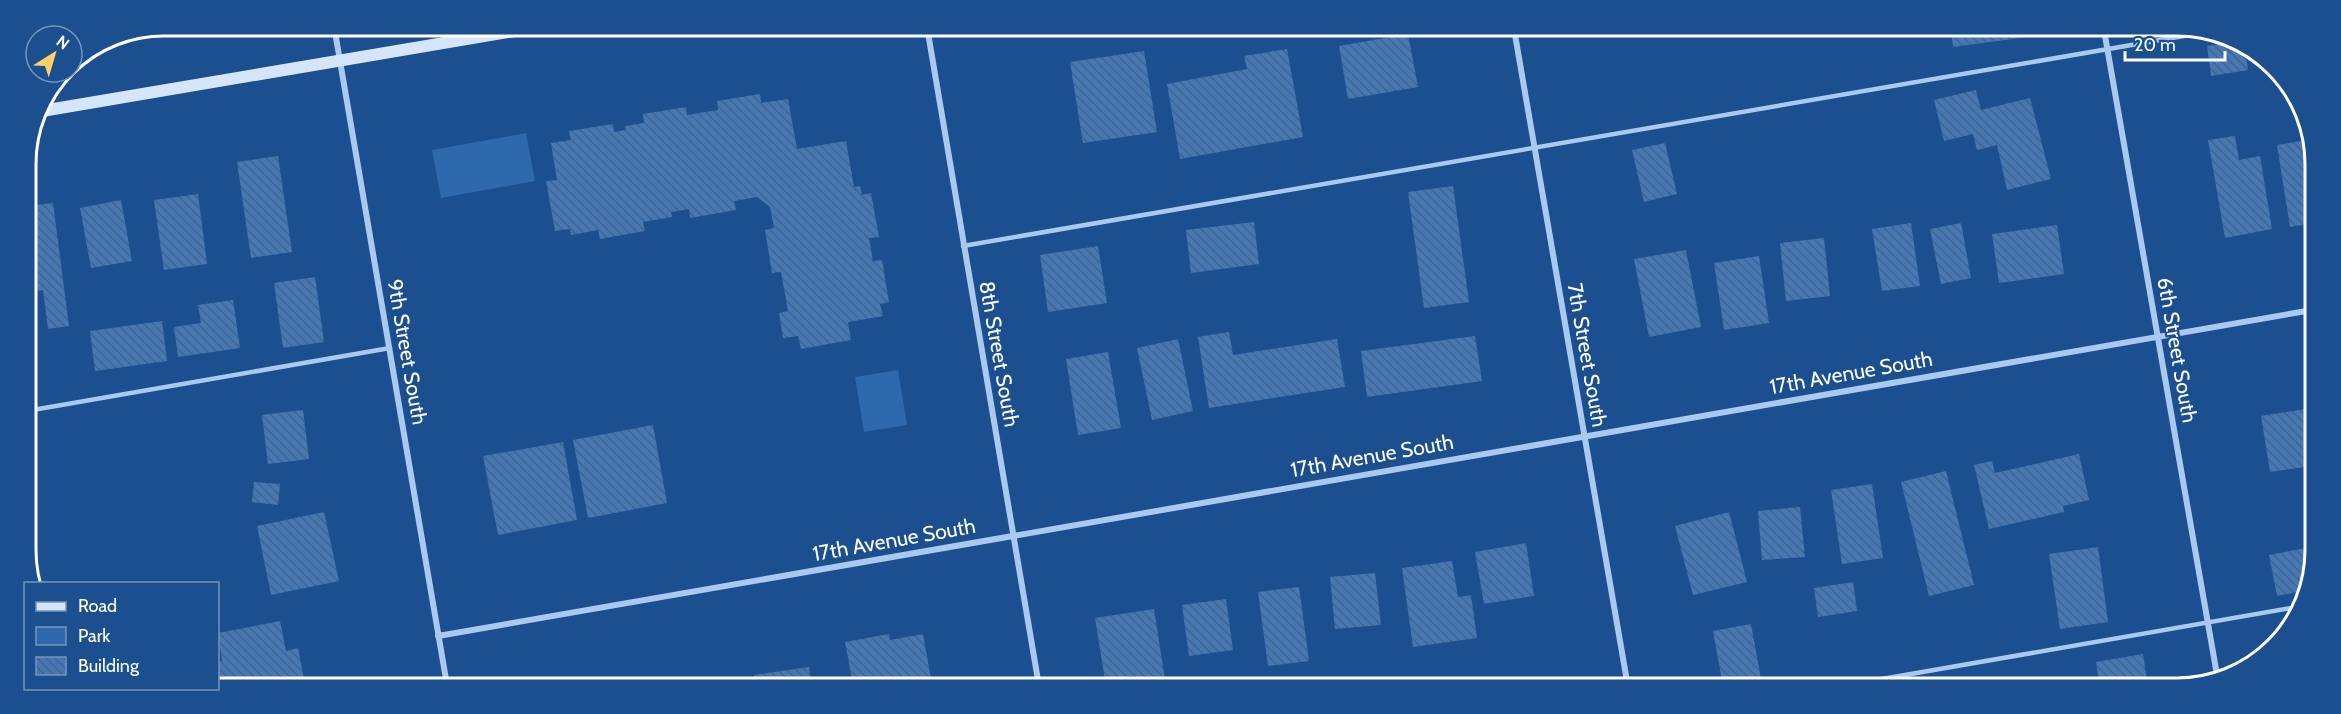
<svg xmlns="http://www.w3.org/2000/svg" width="2341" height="714" viewBox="0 0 2341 714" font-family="Cabin,sans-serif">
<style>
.green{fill:#2e69ad}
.building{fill:url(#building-back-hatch)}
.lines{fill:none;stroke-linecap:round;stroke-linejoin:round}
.lane{stroke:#a9c9ee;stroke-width:4.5}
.street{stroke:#a9c9ee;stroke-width:6}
.secondary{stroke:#d6e6fa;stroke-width:12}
.labels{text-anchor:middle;stroke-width:4.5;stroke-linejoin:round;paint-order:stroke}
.street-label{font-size:21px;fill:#fff;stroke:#1b4f8f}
.rim{fill:none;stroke:#fff;stroke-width:3}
</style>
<defs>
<pattern id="building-back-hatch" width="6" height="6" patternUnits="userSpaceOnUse" patternTransform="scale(1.5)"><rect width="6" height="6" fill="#4478b7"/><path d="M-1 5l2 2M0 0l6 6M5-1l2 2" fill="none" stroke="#486282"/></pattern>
</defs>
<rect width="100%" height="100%" fill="#1b4f8f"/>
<g class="green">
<path d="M 526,133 L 535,181 L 441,198 L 432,150 Z"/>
<path d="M 898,370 L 907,425 L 864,432 L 855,377 Z"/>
</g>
<g class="building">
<path d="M 1951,30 L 2026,30 L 2027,37 L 1953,47 Z"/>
<path d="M 1408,34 L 1418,87 L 1348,99 L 1339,46 Z"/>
<path d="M 2233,42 L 2245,49 L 2248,70 L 2211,76 L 2207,46 Z"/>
<path d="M 1287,49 L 1303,137 L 1180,159 L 1167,84 L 1247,69 L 1244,56 Z"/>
<path d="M 1144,51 L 1157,132 L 1083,143 L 1070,62 Z"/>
<path d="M 1976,90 L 1981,110 L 2030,98 L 2051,179 L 2007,190 L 1997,145 L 1977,150 L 1973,134 L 1944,141 L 1934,100 Z"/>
<path d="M 760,94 L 761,103 L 788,99 L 797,149 L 846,141 L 854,187 L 860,186 L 862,195 L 871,193 L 879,237 L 869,238 L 873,261 L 882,260 L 889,302 L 880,304 L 883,316 L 848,322 L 851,340 L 801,349 L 798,336 L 783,338 L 779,313 L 788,311 L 781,272 L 772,273 L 765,230 L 774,228 L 770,207 L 757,197 L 734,201 L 736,210 L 690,218 L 689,209 L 671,212 L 672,217 L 643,222 L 645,231 L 600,239 L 598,230 L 571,235 L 570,229 L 555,231 L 546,181 L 557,180 L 551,143 L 571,140 L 569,131 L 613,124 L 614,132 L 626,130 L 625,126 L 644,123 L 643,114 L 686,107 L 687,115 L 718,110 L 717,101 Z"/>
<path d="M 2235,136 L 2239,160 L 2260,156 L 2272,229 L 2225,238 L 2208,140 Z"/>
<path d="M 2313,139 L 2313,223 L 2290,227 L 2277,145 Z"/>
<path d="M 1665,143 L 1677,194 L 1644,202 L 1632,150 Z"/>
<path d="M 278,156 L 292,252 L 251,258 L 237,162 Z"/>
<path d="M 1453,186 L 1469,302 L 1424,308 L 1408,192 Z"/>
<path d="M 198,194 L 207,264 L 164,270 L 154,200 Z"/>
<path d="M 121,200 L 132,261 L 91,268 L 80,208 Z"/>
<path d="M 53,203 L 69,326 L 48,329 L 43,290 L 27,293 L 26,206 Z"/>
<path d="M 1254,222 L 1259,264 L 1191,273 L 1186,230 Z"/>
<path d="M 1911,223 L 1920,286 L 1882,291 L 1872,229 Z"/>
<path d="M 1961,223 L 1971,278 L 1941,284 L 1930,229 Z"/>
<path d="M 2057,225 L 2064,274 L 1999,283 L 1992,234 Z"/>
<path d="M 1824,238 L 1830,296 L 1786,301 L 1780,243 Z"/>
<path d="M 1098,246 L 1107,303 L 1048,312 L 1040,255 Z"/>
<path d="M 1686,250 L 1701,327 L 1649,337 L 1634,259 Z"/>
<path d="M 1759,256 L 1769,323 L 1724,330 L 1714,263 Z"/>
<path d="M 315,277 L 324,342 L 283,348 L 274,283 Z"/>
<path d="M 233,300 L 240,348 L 178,357 L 174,327 L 201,323 L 198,305 Z"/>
<path d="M 162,321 L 167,361 L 95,371 L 90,331 Z"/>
<path d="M 1229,332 L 1233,355 L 1337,339 L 1345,387 L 1209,408 L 1198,337 Z"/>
<path d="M 1475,336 L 1482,381 L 1367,397 L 1361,351 Z"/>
<path d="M 1178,339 L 1193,411 L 1152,420 L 1137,348 Z"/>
<path d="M 1108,352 L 1121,428 L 1078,435 L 1066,359 Z"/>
<path d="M 2306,409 L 2311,443 L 2311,466 L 2270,472 L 2261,416 Z"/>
<path d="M 303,410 L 309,459 L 268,464 L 262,415 Z"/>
<path d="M 653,425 L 667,503 L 588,518 L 573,440 Z"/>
<path d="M 563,442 L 577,520 L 498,535 L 483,456 Z"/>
<path d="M 2079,454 L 2089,500 L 2063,506 L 2064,512 L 1989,529 L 1974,465 L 1992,461 L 1995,473 Z"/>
<path d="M 1946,471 L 1974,585 L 1929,596 L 1901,482 Z"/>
<path d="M 254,482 L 280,484 L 278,505 L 252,502 Z"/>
<path d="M 1872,484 L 1883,558 L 1842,564 L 1831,490 Z"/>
<path d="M 1800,507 L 1805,557 L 1762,560 L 1758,511 Z"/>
<path d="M 324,512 L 339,581 L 271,595 L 257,526 Z"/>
<path d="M 1729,512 L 1747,582 L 1693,595 L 1675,526 Z"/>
<path d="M 1526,543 L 1534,596 L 1484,604 L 1475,552 Z"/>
<path d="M 2098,547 L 2108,622 L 2060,629 L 2049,554 Z"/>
<path d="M 2311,547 L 2311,585 L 2308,590 L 2277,596 L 2269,555 Z"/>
<path d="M 1452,561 L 1458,597 L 1471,595 L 1477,638 L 1413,647 L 1402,568 Z"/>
<path d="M 1375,573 L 1381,625 L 1335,629 L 1330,577 Z"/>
<path d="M 1853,582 L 1857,611 L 1818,617 L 1814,588 Z"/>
<path d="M 1299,587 L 1309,661 L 1268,666 L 1258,592 Z"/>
<path d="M 1226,599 L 1233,650 L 1189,656 L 1182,605 Z"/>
<path d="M 1154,609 L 1166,686 L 1135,686 L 1133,676 L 1105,680 L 1095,618 Z"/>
<path d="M 280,621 L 286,651 L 298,648 L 305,684 L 218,684 L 218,662 L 222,661 L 218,633 Z"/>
<path d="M 1751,624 L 1761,679 L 1723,686 L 1713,631 Z"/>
<path d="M 889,634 L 890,640 L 923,634 L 931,679 L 901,685 L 853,685 L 845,642 Z"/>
<path d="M 2143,654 L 2148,688 L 2100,688 L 2096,662 Z"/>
<path d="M 809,667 L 812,685 L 755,685 L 754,675 Z"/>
<path d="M 1552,682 L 1553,687 L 1530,687 L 1530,685 Z"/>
</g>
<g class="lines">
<g class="lane">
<path d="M 963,246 L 2213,31"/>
<path d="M 27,411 L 390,348"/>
<path d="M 1836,687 L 2297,607"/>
</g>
<g class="street">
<path d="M 334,26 L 447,685"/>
<path d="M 927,27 L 1039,686"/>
<path d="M 1514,29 L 1628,687"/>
<path d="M 2104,30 L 2217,675"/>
<path d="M 438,636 L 2312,310"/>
</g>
<path class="secondary" d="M 36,112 L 544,26"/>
</g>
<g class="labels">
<g class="street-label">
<text transform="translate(2177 350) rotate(80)" y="7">6th Street South</text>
<text transform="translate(407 352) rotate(80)" y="7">9th Street South</text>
<text transform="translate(999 354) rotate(80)" y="7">8th Street South</text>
<text transform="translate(1587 355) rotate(80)" y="7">7th Street South</text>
<text transform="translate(1851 373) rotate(-10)" y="7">17th Avenue South</text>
<text transform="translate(1372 456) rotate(-10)" y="7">17th Avenue South</text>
<text transform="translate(894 540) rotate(-10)" y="7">17th Avenue South</text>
</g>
</g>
<path d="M0 0H2341V714H0ZM164 36H2177A128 128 0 0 1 2305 164V550A128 128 0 0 1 2177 678H164A128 128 0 0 1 36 550V164A128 128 0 0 1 164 36Z" fill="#1b4f8f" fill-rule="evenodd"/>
<path class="rim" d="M164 36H2177A128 128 0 0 1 2305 164V550A128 128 0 0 1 2177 678H164A128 128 0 0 1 36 550V164A128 128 0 0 1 164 36Z"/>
<rect x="24" y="582" width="195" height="108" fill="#1b4f8f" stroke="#7695bc" stroke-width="1.5"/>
<rect x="36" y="602" width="30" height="9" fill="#d6e6fa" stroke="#7695bc" stroke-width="1.5"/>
<text x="78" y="612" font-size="18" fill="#ffffff">Road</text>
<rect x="36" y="627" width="30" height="18" fill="#2e69ad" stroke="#7695bc" stroke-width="1.5"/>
<text x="78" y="642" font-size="18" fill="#ffffff">Park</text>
<rect x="36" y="657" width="30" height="18" fill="url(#building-back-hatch)" stroke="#7695bc" stroke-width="1.5"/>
<text x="78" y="672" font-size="18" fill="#ffffff">Building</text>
<g transform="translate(54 54) rotate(37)"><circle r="28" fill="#1b4f8f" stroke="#7695bc" stroke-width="1.5"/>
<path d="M0-4.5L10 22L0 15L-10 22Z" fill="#ffd166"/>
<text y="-9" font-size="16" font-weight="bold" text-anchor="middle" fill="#ffffff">N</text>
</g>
<path d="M2125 51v9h100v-9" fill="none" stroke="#ffffff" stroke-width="3"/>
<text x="2134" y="51" font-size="18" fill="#ffffff" stroke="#1b4f8f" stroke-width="4.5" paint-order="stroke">20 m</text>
</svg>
